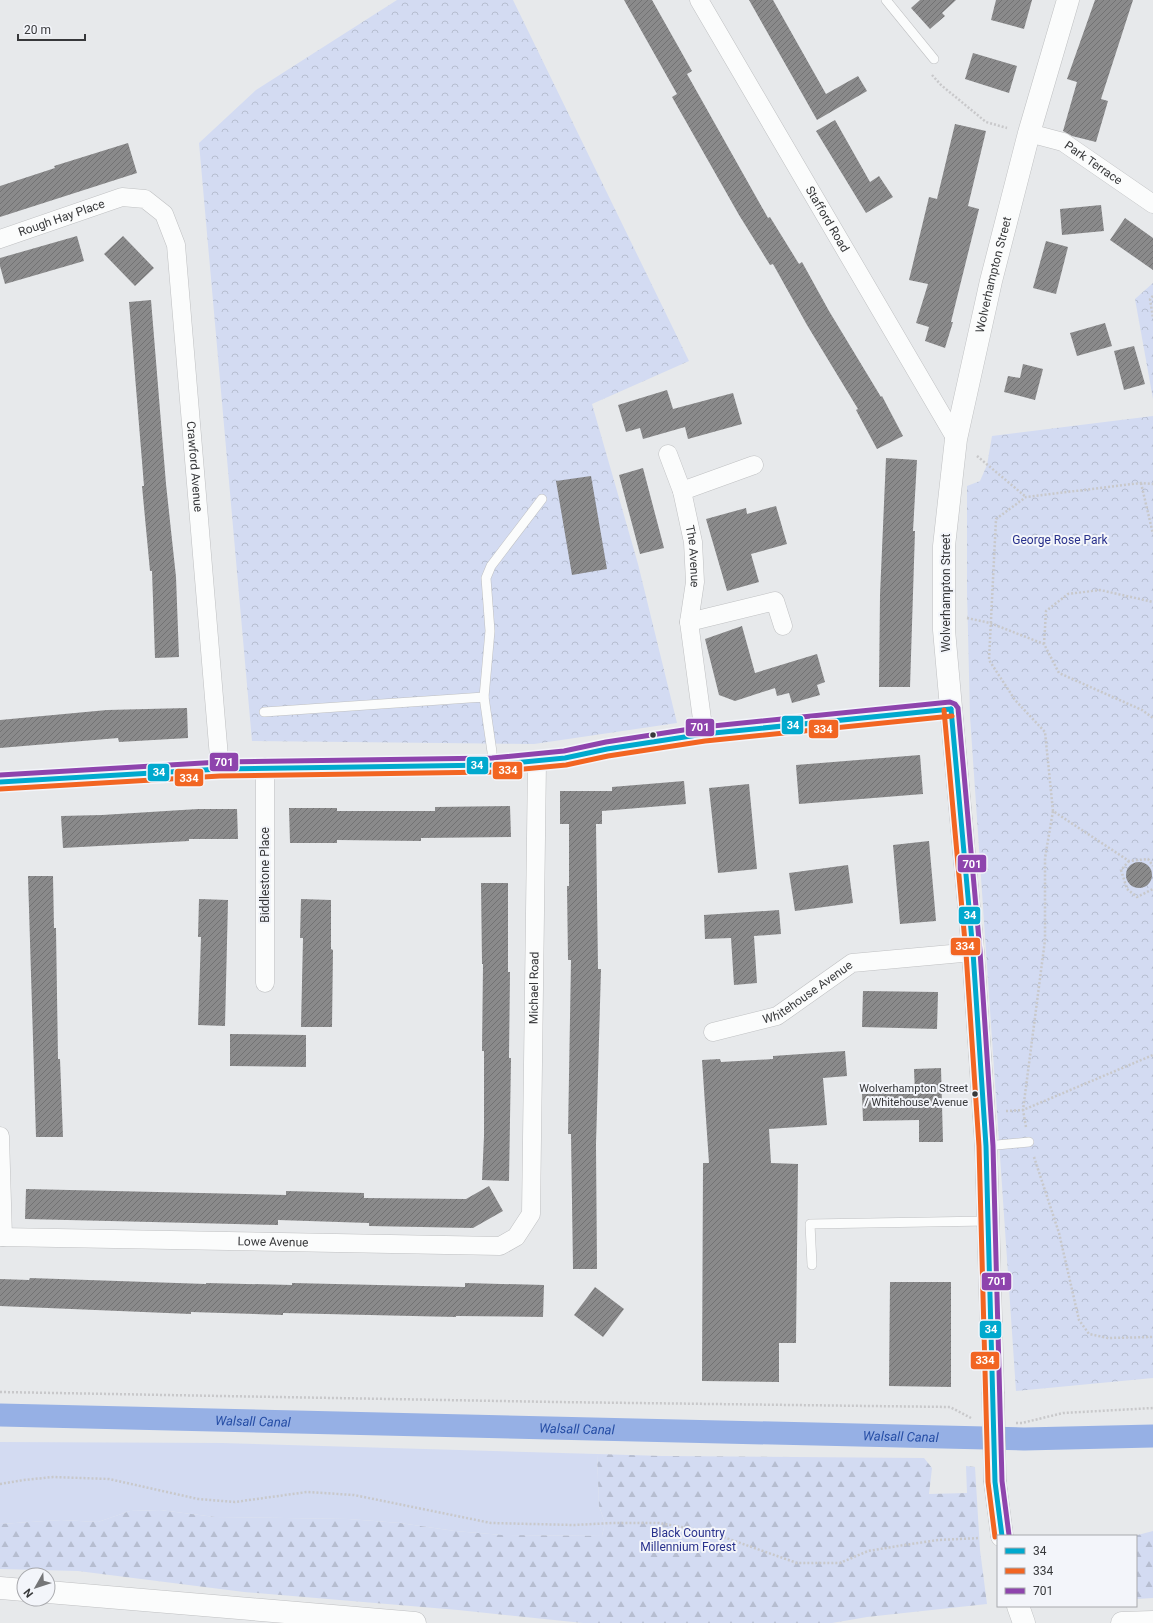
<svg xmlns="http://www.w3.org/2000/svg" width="1153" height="1623" viewBox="0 0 1153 1623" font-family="Roboto,sans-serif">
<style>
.green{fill:#d3dbf2}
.forest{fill:url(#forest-firs)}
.park{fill:url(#park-crowns)}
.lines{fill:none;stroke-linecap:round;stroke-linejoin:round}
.canal{stroke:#96b0e5;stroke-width:23}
.building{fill:url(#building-hatch)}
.service-casing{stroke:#bfc0c2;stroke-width:10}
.minor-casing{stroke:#bfc0c2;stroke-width:19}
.tertiary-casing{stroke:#bfc0c2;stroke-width:23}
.trunk-casing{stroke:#bfc0c2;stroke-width:23}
.path{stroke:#c8c8ca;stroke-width:2.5;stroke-dasharray:2 2;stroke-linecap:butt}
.service{stroke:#fbfcfc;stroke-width:9}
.minor{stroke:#fbfcfc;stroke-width:18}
.tertiary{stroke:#fbfcfc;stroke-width:22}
.trunk{stroke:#fbfcfc;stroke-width:22}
.tertiary-bridge-casing{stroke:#bfc0c2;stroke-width:23;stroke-linecap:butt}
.tertiary-bridge{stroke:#fbfcfc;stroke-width:22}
.bus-1-casing{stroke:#f3f5fa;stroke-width:8}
.bus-2-casing{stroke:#f3f5fa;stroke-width:8}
.bus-3-casing{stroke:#f3f5fa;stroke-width:8}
.bus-1{stroke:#00a9ce;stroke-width:5}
.bus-2{stroke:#f26522;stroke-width:5}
.bus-3{stroke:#8e44ad;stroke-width:5}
.bus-dot{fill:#37383a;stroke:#f3f5fa;stroke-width:1.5}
.labels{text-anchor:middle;stroke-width:4;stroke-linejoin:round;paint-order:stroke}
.bus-label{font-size:11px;fill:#37383a;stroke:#f3f5fa;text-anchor:end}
.street-label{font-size:12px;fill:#37383a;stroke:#f3f5fa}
.park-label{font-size:12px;fill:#28318c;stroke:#f3f5fa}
.water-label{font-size:13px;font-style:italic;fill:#254da5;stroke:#f3f5fa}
.line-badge{stroke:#f3f5fa;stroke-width:1.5}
.badge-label{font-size:11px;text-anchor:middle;font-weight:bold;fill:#fff}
</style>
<defs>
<pattern id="forest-firs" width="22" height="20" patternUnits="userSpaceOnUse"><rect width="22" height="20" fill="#d3dbf2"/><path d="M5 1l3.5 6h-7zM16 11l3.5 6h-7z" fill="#b6bdd0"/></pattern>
<pattern id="park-crowns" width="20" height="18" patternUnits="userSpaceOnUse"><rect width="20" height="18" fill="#d3dbf2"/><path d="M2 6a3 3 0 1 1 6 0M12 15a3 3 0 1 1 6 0" fill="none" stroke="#b6bdd0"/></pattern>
<pattern id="building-hatch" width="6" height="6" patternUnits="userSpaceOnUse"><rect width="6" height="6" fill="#8a8a8b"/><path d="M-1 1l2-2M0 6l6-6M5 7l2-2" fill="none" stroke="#727273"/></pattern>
</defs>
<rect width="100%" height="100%" fill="#e7e9eb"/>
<path class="green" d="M 0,1442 L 222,1443 L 597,1454 L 599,1506 L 605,1523 L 602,1536 L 502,1535 L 455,1531 L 400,1523 L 348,1519 L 215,1517 L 160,1510 L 130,1511 L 98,1522 L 61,1520 L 0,1524 Z"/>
<g class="forest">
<path d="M 597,1454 L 662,1456 L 924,1458 L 932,1468 L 929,1494 L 967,1493 L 966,1466 L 975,1467 L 980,1550 L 987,1604 L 867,1617 L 832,1623 L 583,1623 L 458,1610 L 244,1592 L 78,1571 L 0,1569 L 0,1524 L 61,1520 L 98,1522 L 130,1511 L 160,1510 L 215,1517 L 348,1519 L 400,1523 L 455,1531 L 502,1535 L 602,1536 L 605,1523 L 599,1506 Z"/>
<path d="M 1153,1531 L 1153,1598 L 1136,1599 L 1136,1536 L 1134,1536 Z"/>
</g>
<g class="park">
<path d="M 397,0 L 513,0 L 689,361 L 592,404 L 638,564 L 677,723 L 534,744 L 252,741 L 199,143 L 256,90 Z"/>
<path d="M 1153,283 L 1153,399 L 1135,299 Z"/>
<path d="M 1153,416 L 1153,1378 L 1016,1391 L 970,716 L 967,591 L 967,486 L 980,481 L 987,465 L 992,436 Z"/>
</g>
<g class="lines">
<path class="canal" id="s1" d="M 0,1415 L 1024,1439 L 1153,1436"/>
</g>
<g class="building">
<path d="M 624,0 L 652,0 L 692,71 L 687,74 L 768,218 L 770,217 L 799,264 L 802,262 L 829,311 L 881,397 L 882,396 L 903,436 L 877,449 L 856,410 L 858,409 L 807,325 L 773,264 L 770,265 L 739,215 L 672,97 L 677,94 Z"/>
<path d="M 749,0 L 773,0 L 826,94 L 858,76 L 867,91 L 817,120 Z"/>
<path d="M 920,0 L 956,0 L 942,13 L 945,16 L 930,29 L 911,8 Z"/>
<path d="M 996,0 L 1032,0 L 1024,29 L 991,20 Z"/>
<path d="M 1095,0 L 1133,0 L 1101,99 L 1108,101 L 1096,142 L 1072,136 L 1063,131 L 1077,82 L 1067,79 Z"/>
<path d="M 973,53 L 1017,66 L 1009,93 L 965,79 Z"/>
<path d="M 835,120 L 870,182 L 879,176 L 893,197 L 866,213 L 816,131 Z"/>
<path d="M 955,124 L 986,131 L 968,206 L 979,209 L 951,322 L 953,322 L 945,348 L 925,341 L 929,327 L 916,323 L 928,284 L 909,280 L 929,197 L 937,199 Z"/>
<path d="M 128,143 L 137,173 L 0,217 L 0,186 L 55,168 L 54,166 Z"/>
<path d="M 1101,205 L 1104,231 L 1062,235 L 1060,209 Z"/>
<path d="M 1125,218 L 1153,238 L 1153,270 L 1110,240 Z"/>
<path d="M 77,236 L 84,261 L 5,284 L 0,266 L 0,258 Z"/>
<path d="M 123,236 L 154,268 L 135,286 L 104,254 Z"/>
<path d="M 1046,241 L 1068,247 L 1056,294 L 1033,288 Z"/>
<path d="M 151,300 L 166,484 L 176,577 L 179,657 L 155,658 L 152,571 L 150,571 L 142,486 L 144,486 L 129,302 Z"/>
<path d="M 1105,323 L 1112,346 L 1077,356 L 1070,333 Z"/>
<path d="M 1134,346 L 1145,384 L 1124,390 L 1114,351 Z"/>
<path d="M 1023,364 L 1043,369 L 1035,400 L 1004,392 L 1008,376 L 1020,378 Z"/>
<path d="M 667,390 L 673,409 L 733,393 L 742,424 L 688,439 L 685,427 L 643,439 L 640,428 L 626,432 L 618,405 Z"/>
<path d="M 886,458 L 917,460 L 913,531 L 915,531 L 910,687 L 879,687 L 880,595 Z"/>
<path d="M 643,468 L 664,548 L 640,554 L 619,475 Z"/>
<path d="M 591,476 L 607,569 L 572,575 L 556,481 Z"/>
<path d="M 776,506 L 787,544 L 751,554 L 759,582 L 727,591 L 706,519 L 746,508 L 747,514 Z"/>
<path d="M 742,626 L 755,673 L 817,654 L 825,682 L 817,685 L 820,695 L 792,703 L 789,693 L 777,696 L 775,688 L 735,701 L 719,695 L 705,639 Z"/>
<path d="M 187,708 L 188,738 L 119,742 L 118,738 L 0,748 L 0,720 L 107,710 Z"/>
<path d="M 920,755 L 923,794 L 799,804 L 796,765 Z"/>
<path d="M 684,781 L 686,804 L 602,811 L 602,824 L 596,824 L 598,969 L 601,969 L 596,1144 L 597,1269 L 573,1269 L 571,1134 L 568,1134 L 571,960 L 568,960 L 567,886 L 569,886 L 569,824 L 560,824 L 560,791 L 612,791 L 612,787 Z"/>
<path d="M 749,784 L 757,869 L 718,873 L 709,788 Z"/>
<path d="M 510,806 L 511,837 L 421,838 L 421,841 L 337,840 L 337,843 L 290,843 L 289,808 L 337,808 L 337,811 L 435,811 L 435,807 Z"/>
<path d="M 198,809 L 237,809 L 238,839 L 189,839 L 189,841 L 63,848 L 61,816 L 102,815 Z"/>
<path d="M 929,841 L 936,921 L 900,924 L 893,845 Z"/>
<circle cx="1139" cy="875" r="13"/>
<path d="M 848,865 L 853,903 L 795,911 L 789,873 Z"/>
<path d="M 28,876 L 53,876 L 54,928 L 56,928 L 58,1059 L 60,1059 L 63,1137 L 36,1137 Z"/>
<path d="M 481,883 L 508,883 L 508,972 L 510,972 L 509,1058 L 511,1058 L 509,1181 L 482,1180 L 484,1136 L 484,1051 L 482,1051 L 483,964 L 482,964 Z"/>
<path d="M 199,899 L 228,900 L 225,1026 L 198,1025 L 201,937 L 198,937 Z"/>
<path d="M 301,899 L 331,900 L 331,949 L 333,950 L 332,1027 L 301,1027 L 303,938 L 300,938 Z"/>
<path d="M 779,910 L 781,934 L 754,936 L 757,983 L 734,985 L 731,938 L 705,939 L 704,915 Z"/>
<path d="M 863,991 L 938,992 L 937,1029 L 862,1027 Z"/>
<path d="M 230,1034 L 306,1035 L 306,1067 L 230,1066 Z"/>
<path d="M 845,1051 L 847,1076 L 823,1078 L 827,1125 L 769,1129 L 771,1163 L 798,1164 L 796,1343 L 779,1343 L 779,1382 L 702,1381 L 703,1163 L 709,1163 L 702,1060 L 720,1059 L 721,1062 L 773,1059 L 773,1056 Z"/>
<path d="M 941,1068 L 943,1142 L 919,1142 L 919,1120 L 863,1121 L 862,1094 L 915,1093 L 914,1069 Z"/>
<path d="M 489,1186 L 503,1211 L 473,1228 L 369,1226 L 369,1223 L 278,1220 L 278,1225 L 25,1219 L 26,1189 L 286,1195 L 286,1191 L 364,1193 L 364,1198 L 466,1199 Z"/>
<path d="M 30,1278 L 206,1284 L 206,1283 L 292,1285 L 292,1283 L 465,1287 L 465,1283 L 544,1285 L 543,1317 L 456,1316 L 456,1317 L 283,1313 L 283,1315 L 191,1312 L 191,1314 L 0,1306 L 0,1279 L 29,1280 Z"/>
<path d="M 890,1282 L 951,1282 L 951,1387 L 889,1386 Z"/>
<path d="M 595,1287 L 624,1309 L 603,1337 L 574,1315 Z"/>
</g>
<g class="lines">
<defs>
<g id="service">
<path d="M 886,0 L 934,59"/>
<path d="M 484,697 L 490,631 L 486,578 L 491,566 L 542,499"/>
<path d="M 264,712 L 484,697 L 492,752 L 492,765"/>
<path d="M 986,1146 L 1029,1142"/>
<path d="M 812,1265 L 810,1224 L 988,1221"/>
</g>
<g id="minor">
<path id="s2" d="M 699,0 L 956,439"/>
<path id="s3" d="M 1029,133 L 1063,142 L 1153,204"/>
<path id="s4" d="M 0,239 L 122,197 L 145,199 L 164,214 L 176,245 L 220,769"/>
<path id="s5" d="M 668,454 L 682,491 L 693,542 L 695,582 L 689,622 L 704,734"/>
<path d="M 682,491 L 754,465"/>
<path d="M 689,622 L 775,601 L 783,626"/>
<path d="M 265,767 L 265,983"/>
<path d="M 0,782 L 220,769 L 492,765 L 565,758 L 607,749 L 704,734 L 951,709"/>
<path id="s6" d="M 713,1032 L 777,1016 L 852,963 L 973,952"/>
<path d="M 0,1136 L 3,1237"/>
<path id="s7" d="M 0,1237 L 500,1246 L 516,1237 L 531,1214 L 537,762"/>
</g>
<g id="tertiary">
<path id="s8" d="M 993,1392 L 986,1146 L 973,952 L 944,630 L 944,546 L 956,439 L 991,281 L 1029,133 L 1068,0"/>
<path d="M 995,1482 L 1002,1536"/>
<path d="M 1018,1606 L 1024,1623"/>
</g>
<g id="trunk">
<path d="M 0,1588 L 24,1590"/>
<path d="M 48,1592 L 415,1623"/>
<path d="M 1122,1623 L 1153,1622"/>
</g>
</defs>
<use href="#service" class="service-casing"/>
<use href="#minor" class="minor-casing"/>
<use href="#tertiary" class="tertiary-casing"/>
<use href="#trunk" class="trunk-casing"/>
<g class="path">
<path d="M 932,75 L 941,85 L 986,122 L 1007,128"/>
<path d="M 1153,296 L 1150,299 L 1153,318"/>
<path d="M 977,456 L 1026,497"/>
<path d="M 1141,483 L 1153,534"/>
<path d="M 967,618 L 990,623 L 1044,644 L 1059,673 L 1142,710 L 1153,718"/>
<path d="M 1044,644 L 1046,611 L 1068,594 L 1100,590 L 1153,602"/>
<path d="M 1053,811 L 1045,732 L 1015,700 L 989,660 L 996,519 L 1026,497 L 1141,483 L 1153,484"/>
<path d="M 1129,861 L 1121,870 L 1127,889 L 1137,897 L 1153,889"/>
<path d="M 1006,1111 L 1023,1110 L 1045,940 L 1045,858 L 1053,811 L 1129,861 L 1148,859 L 1153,866"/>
<path d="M 1026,1127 L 1023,1110 L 1153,1055"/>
<path d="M 1034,1157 L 1059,1233 L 1079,1320 L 1089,1334 L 1108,1338 L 1153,1337"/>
<path d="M 0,1392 L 556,1402 L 950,1407 L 971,1418"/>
<path d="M 1016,1423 L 1022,1423 L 1063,1413 L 1153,1408"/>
<path d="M 0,1484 L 24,1480 L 53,1477 L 109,1479 L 198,1499 L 235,1502 L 307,1492 L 354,1495 L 491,1523 L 574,1525 L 612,1523 L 659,1523 L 709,1532 L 797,1563 L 840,1563 L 868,1551 L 898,1546 L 938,1540 L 980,1538"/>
</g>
<use href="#service" class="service"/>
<use href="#minor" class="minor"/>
<use href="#tertiary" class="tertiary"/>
<use href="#trunk" class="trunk"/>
<defs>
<path id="tertiary-bridge" d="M 993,1392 L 995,1482"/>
</defs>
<use href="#tertiary-bridge" class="tertiary-bridge-casing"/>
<use href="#tertiary-bridge" class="tertiary-bridge"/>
<defs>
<g id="bus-1">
<path d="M 951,709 L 973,952 L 986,1146 L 995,1482 L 1002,1536"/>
<path d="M 0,782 L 220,769 L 492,765 L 565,758 L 607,749 L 704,734 L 951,709"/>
</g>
<g id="bus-2">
<path d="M 944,710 L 966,953 L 979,1146 L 988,1482 L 995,1537"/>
<path d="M 0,789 L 220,776 L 493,772 L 566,765 L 608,756 L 705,741 L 952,716"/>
</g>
<path id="bus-3" d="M 0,775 L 220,762 L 492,758 L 564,751 L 606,742 L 703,727 L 950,702 L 955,704 L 958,708 L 980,951 L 993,1146 L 1002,1481 L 1009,1535"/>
</defs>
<use href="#bus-1" class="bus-1-casing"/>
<use href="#bus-2" class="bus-2-casing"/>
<use href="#bus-3" class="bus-3-casing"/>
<use href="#bus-1" class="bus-1"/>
<use href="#bus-2" class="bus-2"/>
<use href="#bus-3" class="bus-3"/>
</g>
<g class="bus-dot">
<circle cx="653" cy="735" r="3.5"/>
<circle cx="975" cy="1094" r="3.5"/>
</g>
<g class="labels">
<g class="bus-label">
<text x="968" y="1092">Wolverhampton Street<tspan x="968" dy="14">/ Whitehouse Avenue</tspan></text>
</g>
<g class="street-label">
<text dy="4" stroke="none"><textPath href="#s3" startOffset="72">Park Terrace</textPath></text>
<text dy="4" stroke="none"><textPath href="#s4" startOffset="65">Rough Hay Place</textPath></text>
<text dy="4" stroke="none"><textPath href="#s2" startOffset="254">Stafford Road</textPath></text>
<text dy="4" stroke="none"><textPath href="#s8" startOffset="1124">Wolverhampton Street</textPath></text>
<text dy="4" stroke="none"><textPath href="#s4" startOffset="432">Crawford Avenue</textPath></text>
<text dy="4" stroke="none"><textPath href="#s5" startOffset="106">The Avenue</textPath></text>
<text transform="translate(946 593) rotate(-90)" y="4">Wolverhampton Street</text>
<text transform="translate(265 875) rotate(-90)" y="4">Biddlestone Place</text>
<text dy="4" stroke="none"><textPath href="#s7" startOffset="772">Michael Road</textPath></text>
<text dy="4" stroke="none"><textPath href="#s6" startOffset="104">Whitehouse Avenue</textPath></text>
<text dy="4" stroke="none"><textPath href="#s7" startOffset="273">Lowe Avenue</textPath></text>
</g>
<g class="park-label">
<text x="1060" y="544">George Rose Park</text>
<text x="688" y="1537">Black Country<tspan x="688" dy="14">Millennium Forest</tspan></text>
</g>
<g class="water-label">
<text dy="5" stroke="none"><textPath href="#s1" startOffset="253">Walsall Canal</textPath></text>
<text dy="5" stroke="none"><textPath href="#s1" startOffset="577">Walsall Canal</textPath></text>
<text dy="5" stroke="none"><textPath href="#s1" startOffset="901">Walsall Canal</textPath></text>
</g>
</g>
<g class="line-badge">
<rect x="781" y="715" width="23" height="20" rx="4" fill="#00a9ce"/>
<rect x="685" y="718" width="30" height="19" rx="4" fill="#8e44ad"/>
<rect x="808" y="719" width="31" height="20" rx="4" fill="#f26522"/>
<rect x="209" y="752" width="30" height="20" rx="4" fill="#8e44ad"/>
<rect x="466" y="756" width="23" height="19" rx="4" fill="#00a9ce"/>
<rect x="492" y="761" width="31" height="19" rx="4" fill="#f26522"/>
<rect x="147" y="763" width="23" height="19" rx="4" fill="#00a9ce"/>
<rect x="174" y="768" width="30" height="19" rx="4" fill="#f26522"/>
<rect x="957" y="854" width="30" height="19" rx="4" fill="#8e44ad"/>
<rect x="958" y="906" width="23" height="19" rx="4" fill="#00a9ce"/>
<rect x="950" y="937" width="31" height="19" rx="4" fill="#f26522"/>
<rect x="981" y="1272" width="31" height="19" rx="4" fill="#8e44ad"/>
<rect x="979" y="1320" width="23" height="19" rx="4" fill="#00a9ce"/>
<rect x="970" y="1351" width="30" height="19" rx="4" fill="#f26522"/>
</g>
<g class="badge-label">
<text x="793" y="729">34</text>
<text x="700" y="731">701</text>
<text x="823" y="733">334</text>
<text x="224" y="766">701</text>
<text x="477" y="769">34</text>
<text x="508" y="774">334</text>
<text x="159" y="776">34</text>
<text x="189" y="782">334</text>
<text x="972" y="868">701</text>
<text x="970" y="919">34</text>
<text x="965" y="950">334</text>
<text x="997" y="1285">701</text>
<text x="991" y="1333">34</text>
<text x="985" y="1364">334</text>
</g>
<rect x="997" y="1535" width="140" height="72" fill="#f3f5fa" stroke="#a8a9ad"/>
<rect x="1005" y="1548" width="20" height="6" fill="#00a9ce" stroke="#a8a9ad"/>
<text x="1033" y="1555" font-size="12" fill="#37383a">34</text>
<rect x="1005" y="1568" width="20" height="6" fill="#f26522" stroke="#a8a9ad"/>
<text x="1033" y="1575" font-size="12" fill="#37383a">334</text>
<rect x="1005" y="1588" width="20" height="6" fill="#8e44ad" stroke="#a8a9ad"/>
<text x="1033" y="1595" font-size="12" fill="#37383a">701</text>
<g transform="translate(36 1587) rotate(231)"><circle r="19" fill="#f3f5fa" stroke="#a8a9ad"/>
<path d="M0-3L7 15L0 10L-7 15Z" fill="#757678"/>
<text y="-6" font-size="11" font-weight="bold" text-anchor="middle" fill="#37383a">N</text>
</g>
<path d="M18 34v6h67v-6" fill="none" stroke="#37383a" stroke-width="2"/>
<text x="24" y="34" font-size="12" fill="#37383a" stroke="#f3f5fa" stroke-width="3" paint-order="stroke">20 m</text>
</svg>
